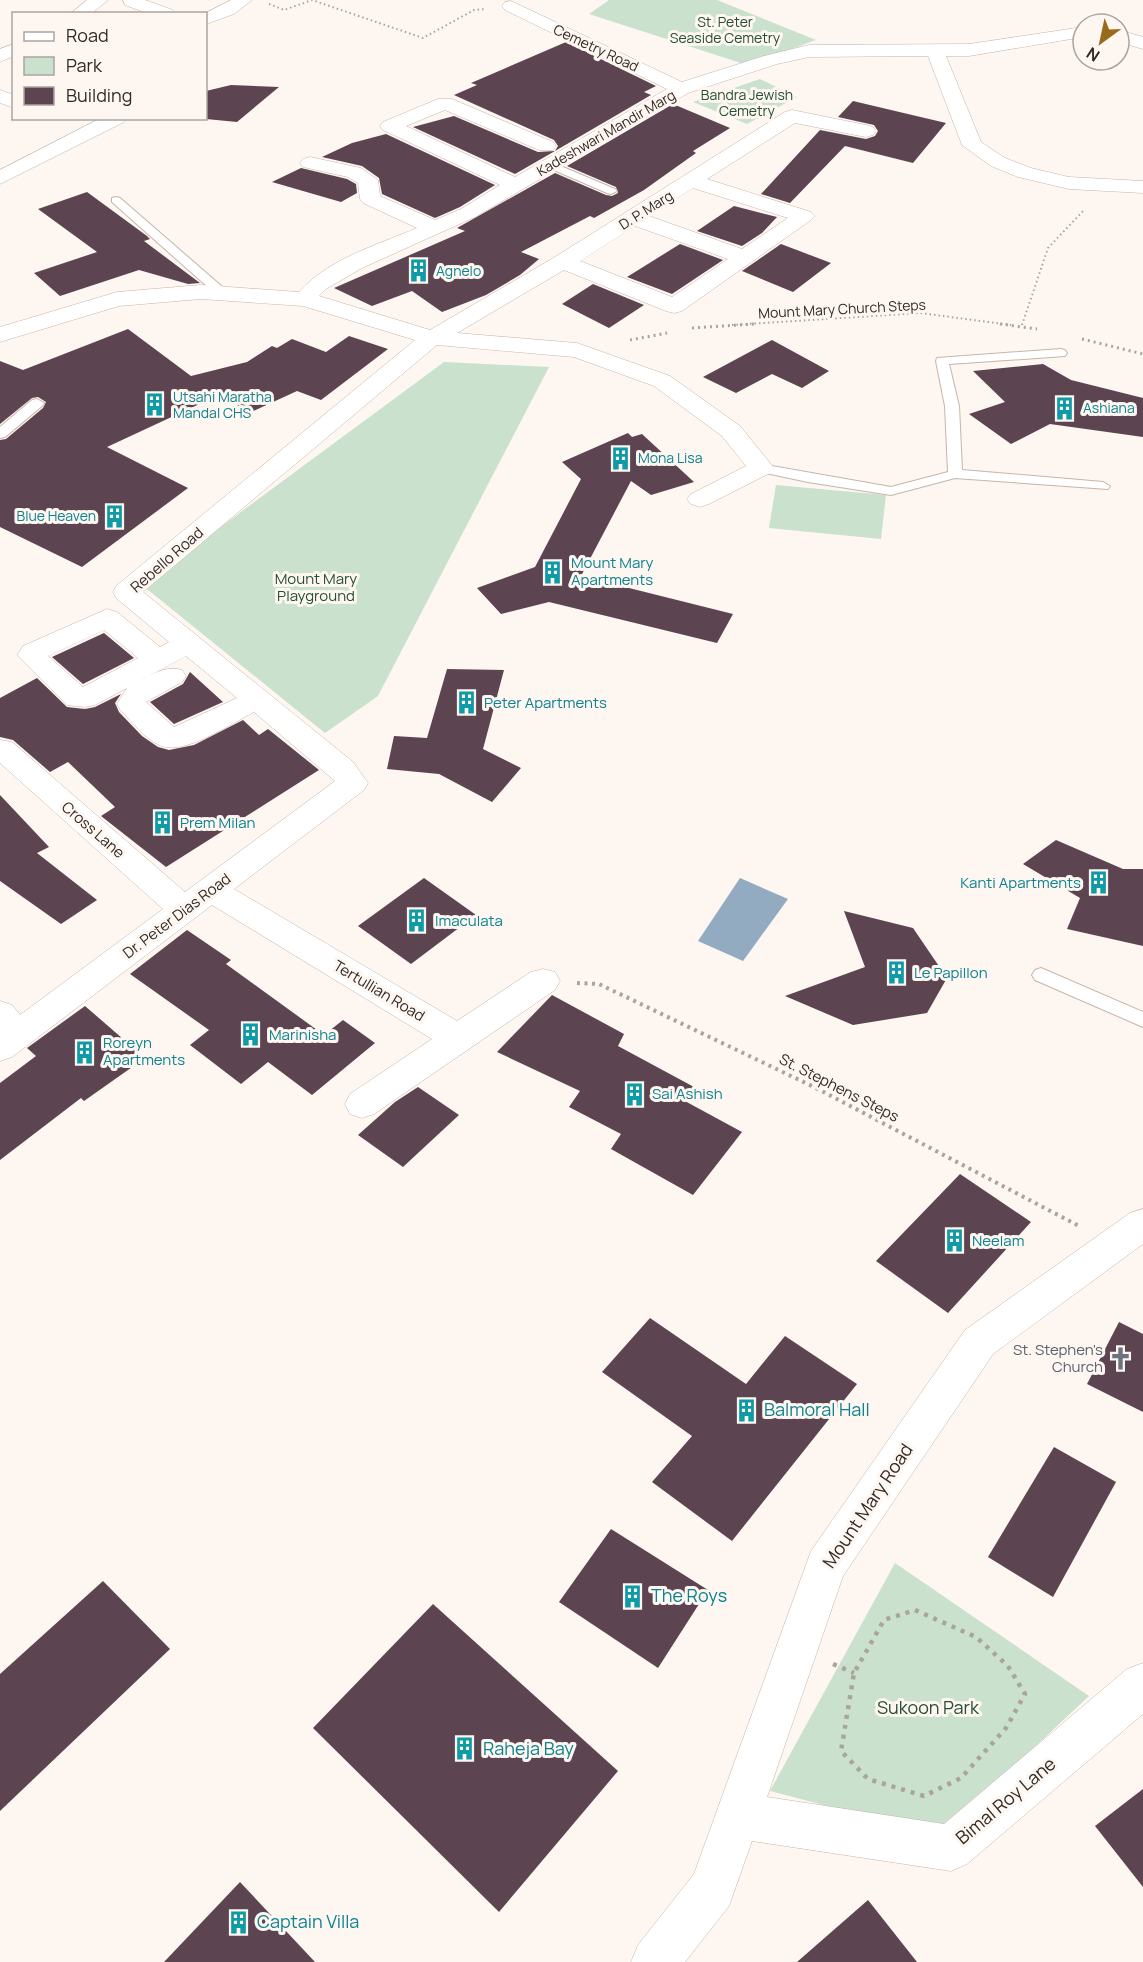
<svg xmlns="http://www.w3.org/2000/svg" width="1143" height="1962" viewBox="0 0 1143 1962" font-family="Manrope,sans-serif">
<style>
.green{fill:#cae1ce}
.water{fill:#92abc0}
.building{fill:#5d4451}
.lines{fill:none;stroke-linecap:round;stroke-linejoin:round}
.lane-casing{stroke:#c6b5aa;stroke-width:2}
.street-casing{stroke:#c6b5aa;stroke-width:1}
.path-far3{stroke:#aaa39e;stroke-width:2;stroke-dasharray:1.5 3;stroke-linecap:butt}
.path-far2{stroke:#aaa39e;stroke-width:3;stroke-dasharray:2 4;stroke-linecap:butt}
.path-far1{stroke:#aaa39e;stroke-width:4;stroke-dasharray:3 4.5;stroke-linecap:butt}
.path{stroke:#aaa39e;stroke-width:4.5;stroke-dasharray:4 6;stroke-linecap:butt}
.lane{fill:#fff;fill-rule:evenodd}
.street{fill:#fff;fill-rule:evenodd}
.labels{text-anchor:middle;stroke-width:6;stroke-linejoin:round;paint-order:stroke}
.far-park-label{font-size:14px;fill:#254f30;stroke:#fdf6f1}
.far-street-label{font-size:14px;fill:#302925;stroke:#fdf6f1}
.far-culture-label{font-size:14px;fill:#0d838f;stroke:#fdf6f1;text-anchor:start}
.street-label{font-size:15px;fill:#302925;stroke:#fdf6f1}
.culture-label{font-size:15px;fill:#0d838f;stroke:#fdf6f1;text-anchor:start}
.park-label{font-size:15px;fill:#254f30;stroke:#fdf6f1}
.worship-label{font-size:15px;fill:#5b616d;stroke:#fdf6f1;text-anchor:end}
.near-culture-label{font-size:18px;fill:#0d838f;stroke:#fdf6f1;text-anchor:start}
.near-street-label{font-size:18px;fill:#302925;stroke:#fdf6f1}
.near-park-label{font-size:18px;fill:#254f30;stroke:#fdf6f1}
</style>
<rect width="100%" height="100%" fill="#fdf6f1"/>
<g class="green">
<path d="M 609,0 L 717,0 L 816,40 L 747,65 L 589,14 Z"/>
<path d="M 760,79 L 797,97 L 747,124 L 693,102 Z"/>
<path d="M 444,362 L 549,367 L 378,696 L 325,733 L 142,585 Z"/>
<path d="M 776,485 L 886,495 L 881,539 L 769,528 Z"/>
<path d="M 895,1563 L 1089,1696 L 954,1822 L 942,1836 L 770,1791 Z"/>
</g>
<path class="water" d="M 740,878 L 788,899 L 743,961 L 698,941 Z"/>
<g class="building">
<path d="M 566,42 L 656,86 L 644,92 L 651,95 L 555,151 L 558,146 L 554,140 L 454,95 L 477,85 L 471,83 Z"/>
<path d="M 231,85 L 279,87 L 237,122 L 206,119 L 206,91 Z"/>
<path d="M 853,101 L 946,123 L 913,163 L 845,146 L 790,203 L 761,194 L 820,130 L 866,139 L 875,136 L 878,131 L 874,125 L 838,117 Z"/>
<path d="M 673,104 L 730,128 L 693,151 L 696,153 L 644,190 L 594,218 L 590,216 L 521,252 L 539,259 L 520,275 L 486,295 L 442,312 L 412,291 L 372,306 L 334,288 L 465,231 L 457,228 L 555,173 L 606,195 L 612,196 L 618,193 L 616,187 L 567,166 Z"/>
<path d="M 454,116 L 538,152 L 555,151 L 515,174 L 413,127 Z"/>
<path d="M 386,134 L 495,185 L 460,207 L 435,218 L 382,194 L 379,178 L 362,166 L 322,157 L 352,143 Z"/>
<path d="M 301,168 L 347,179 L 356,184 L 357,193 L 341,202 L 272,182 Z"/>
<path d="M 87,192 L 147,236 L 150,239 L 144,241 L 200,283 L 188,284 L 139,270 L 60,296 L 34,273 L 97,252 L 38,209 Z"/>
<path d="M 734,206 L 777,217 L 762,233 L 742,246 L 697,231 Z"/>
<path d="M 680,244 L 723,260 L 672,294 L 627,277 Z"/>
<path d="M 781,244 L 831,263 L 793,292 L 742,271 Z"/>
<path d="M 593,284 L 644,305 L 609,328 L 562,304 Z"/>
<path d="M 128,329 L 191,376 L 247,362 L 272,346 L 277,348 L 292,339 L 326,352 L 349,336 L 388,349 L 321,400 L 297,391 L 249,413 L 221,394 L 107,447 L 188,488 L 82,567 L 0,527 L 0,440 L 6,439 L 43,408 L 46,402 L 38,397 L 32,398 L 0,424 L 0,361 L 23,370 Z"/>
<path d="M 772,340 L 829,371 L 802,388 L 772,374 L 736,393 L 703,377 Z"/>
<path d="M 1043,364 L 1071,380 L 1143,398 L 1143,437 L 1050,424 L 1011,444 L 969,414 L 1005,402 L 973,371 Z"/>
<path d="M 628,433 L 632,437 L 642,434 L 694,482 L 651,495 L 631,481 L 581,576 L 733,614 L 717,643 L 549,602 L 501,614 L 477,588 L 535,567 L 581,479 L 562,462 Z"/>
<path d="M 104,633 L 134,658 L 83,684 L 52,657 Z"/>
<path d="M 447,669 L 504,670 L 483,749 L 521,768 L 492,802 L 439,774 L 387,769 L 394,736 L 427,738 Z"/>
<path d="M 190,672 L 223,702 L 174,724 L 150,702 L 183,684 Z"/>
<path d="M 37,678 L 67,707 L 85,709 L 95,707 L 121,694 L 115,703 L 119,712 L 142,736 L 158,747 L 169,750 L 194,745 L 243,720 L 259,735 L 268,729 L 319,770 L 166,867 L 101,816 L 115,807 L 68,762 L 50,772 L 13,740 L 0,737 L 0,698 Z"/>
<path d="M 0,795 L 49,847 L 37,853 L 97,900 L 61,924 L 0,881 Z"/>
<path d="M 1056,840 L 1123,869 L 1143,869 L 1143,946 L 1067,929 L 1080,898 L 1023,864 Z"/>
<path d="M 424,878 L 476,915 L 411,964 L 358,926 Z"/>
<path d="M 844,911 L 913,928 L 947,978 L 927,1013 L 853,1025 L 785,996 L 865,967 Z"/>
<path d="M 187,930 L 231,960 L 226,964 L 324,1035 L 343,1020 L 375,1043 L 312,1095 L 268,1062 L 241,1084 L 190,1045 L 209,1030 L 130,974 Z"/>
<path d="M 552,995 L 624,1034 L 618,1046 L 694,1087 L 683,1100 L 742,1132 L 693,1195 L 611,1149 L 621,1134 L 569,1107 L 580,1091 L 497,1052 Z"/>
<path d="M 85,1006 L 145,1058 L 84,1101 L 81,1098 L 0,1160 L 0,1083 L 36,1056 L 27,1048 Z"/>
<path d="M 418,1087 L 459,1115 L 403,1167 L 358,1135 L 395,1102 Z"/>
<path d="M 960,1174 L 1031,1222 L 948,1313 L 876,1261 Z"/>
<path d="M 650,1318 L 746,1384 L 785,1336 L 857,1384 L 732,1541 L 652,1482 L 692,1436 L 602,1372 Z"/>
<path d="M 1119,1322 L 1143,1334 L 1143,1412 L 1087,1384 Z"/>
<path d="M 1054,1447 L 1116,1482 L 1053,1597 L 988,1557 Z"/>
<path d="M 611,1529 L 708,1590 L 658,1668 L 559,1602 Z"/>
<path d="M 103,1581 L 170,1649 L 0,1811 L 0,1674 Z"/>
<path d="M 433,1604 L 618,1771 L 499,1912 L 313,1728 Z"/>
<path d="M 1143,1789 L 1143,1887 L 1095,1826 Z"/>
<path d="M 240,1882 L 315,1962 L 164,1962 Z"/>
<path d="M 868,1900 L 917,1962 L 797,1962 Z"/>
</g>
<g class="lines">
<defs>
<g id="lane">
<path d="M 551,162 L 615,189 L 617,191 L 611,194 L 607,193 L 547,167 L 547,163 Z"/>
<path d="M 116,197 L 120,198 L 227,291 L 227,297 L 219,297 L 112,202 L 112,198 Z"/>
<path d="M 1061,349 L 1065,350 L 1067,353 L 1065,356 L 949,364 L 959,406 L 962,470 L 1103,482 L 1110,486 L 1108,489 L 955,478 L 891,495 L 808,482 L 756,471 L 754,468 L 761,464 L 891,487 L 948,472 L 945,406 L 936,361 L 937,358 Z"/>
<path d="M 37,399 L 44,403 L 42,406 L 5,437 L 0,438 L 0,427 L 32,400 Z"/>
<path d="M 1041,968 L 1143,1012 L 1143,1027 L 1035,980 L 1032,975 L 1035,970 Z"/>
</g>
<g id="street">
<path d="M 87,0 L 108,0 L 91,14 L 70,14 Z"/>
<path d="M 123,0 L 145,0 L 173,10 L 176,14 L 149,14 L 125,5 Z"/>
<path d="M 231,0 L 252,0 L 234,14 L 206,24 L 204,14 Z"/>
<path d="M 511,1 L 682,82 L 764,56 L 809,45 L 969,44 L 1083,27 L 1083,37 L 969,56 L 946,56 L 981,142 L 1005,158 L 1031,168 L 1069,177 L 1143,181 L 1143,193 L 1069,189 L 1018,177 L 991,166 L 962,145 L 928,56 L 809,57 L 777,64 L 688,93 L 475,217 L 362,268 L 326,289 L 319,296 L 430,330 L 555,257 L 785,112 L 792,110 L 866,125 L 873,127 L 876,131 L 873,135 L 866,137 L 795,123 L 707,179 L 811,212 L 815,216 L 811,220 L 682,311 L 674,313 L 666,311 L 564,270 L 457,333 L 577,343 L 670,376 L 740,426 L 774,468 L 770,473 L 709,504 L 700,507 L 691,504 L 687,499 L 691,494 L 746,466 L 722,436 L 654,386 L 574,357 L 437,345 L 143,592 L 353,762 L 368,783 L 364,790 L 234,889 L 457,1021 L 531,972 L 543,969 L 555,972 L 560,981 L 555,990 L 374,1114 L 362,1118 L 350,1114 L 345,1104 L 350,1094 L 432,1039 L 212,905 L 12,1057 L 0,1061 L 0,1001 L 12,1005 L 20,1015 L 163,909 L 0,763 L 0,740 L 12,742 L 185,892 L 335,781 L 254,712 C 232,723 183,757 159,745 C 145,739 132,721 121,711 L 117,704 L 127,688 L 95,705 L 85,707 L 67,705 L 17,655 L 23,646 L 107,609 L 117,612 L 160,647 L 169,642 L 116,598 L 113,592 L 116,586 L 415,340 L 303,306 L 201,299 L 119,306 L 0,342 L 0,327 L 117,292 L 201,285 L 299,292 C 328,259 377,245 417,228 L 363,203 L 360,199 L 358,183 L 348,177 L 303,167 L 300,163 L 303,159 L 310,157 L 361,168 L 378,180 L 380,196 L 435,220 L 461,209 L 500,185 L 383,130 L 380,126 L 383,122 L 438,99 L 452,99 L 553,142 L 556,146 L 553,150 L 539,150 L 445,110 L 406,126 L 515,177 L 667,89 L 505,10 L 502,6 L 505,2 ZM 693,188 L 788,218 L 742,249 L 649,216 ZM 635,226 L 728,259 L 672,297 L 580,261 ZM 104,630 L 138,658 L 83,687 L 48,656 ZM 186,656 L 237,698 L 174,727 L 146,702 L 182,682 L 186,676 L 182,670 C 165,665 151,675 136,683 Z"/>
<path d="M 1119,30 L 1143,37 L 1143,49 L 1119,42 Z"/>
<path d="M 14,44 L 14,56 L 0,62 L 0,49 Z"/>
<path d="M 0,90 L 14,95 L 14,108 L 0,103 Z"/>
<path d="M 101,118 L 126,118 L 124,122 L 0,184 L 0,170 Z"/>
<path d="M 1143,1209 L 1143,1244 L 993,1354 L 843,1576 L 767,1797 L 944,1824 L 1127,1669 L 1143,1663 L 1143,1714 L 967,1864 L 951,1871 L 752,1841 L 729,1906 L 685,1962 L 631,1962 L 638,1945 L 694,1874 L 811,1551 L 965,1330 L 1130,1213 Z"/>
</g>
</defs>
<use href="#lane" class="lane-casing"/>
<use href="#street" class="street-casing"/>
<g class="path-far3">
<path d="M 269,4 L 284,10 L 312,0 L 423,38 L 474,10 L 485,9"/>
<path d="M 732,325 L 920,313 L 1011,325"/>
<path d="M 1022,325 L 1048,248 L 1085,209"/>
</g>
<g class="path-far2">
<path d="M 1000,324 L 1037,329"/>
<path d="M 692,328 L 755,324"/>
<path d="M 1082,339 L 1143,354"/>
<path d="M 630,340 L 667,333"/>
</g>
<path class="path-far1" d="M 577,983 L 599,984 L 814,1087 L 1079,1226"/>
<g class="path">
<path d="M 915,1610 L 976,1637 L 1008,1666 L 1025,1694 L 1006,1728 L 961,1778 L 924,1796 L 868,1779 L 841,1751 L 854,1673 L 884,1620 Z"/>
<path d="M 833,1664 L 854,1673"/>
</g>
<use href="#lane" class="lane"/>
<use href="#street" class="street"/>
</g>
<defs>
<symbol id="building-bare" viewBox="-9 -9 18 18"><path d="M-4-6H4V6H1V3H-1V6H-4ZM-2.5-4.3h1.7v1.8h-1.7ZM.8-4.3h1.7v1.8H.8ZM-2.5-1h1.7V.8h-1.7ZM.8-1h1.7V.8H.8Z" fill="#0f9aa8" stroke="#fdf6f1" stroke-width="2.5" paint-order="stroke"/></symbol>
<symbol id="church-bare" viewBox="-9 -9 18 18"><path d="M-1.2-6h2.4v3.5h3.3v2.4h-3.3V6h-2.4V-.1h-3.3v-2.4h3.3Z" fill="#6b7280" stroke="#fdf6f1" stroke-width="2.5" paint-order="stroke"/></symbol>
</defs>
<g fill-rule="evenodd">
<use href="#building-bare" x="402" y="254" width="33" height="33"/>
<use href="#building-bare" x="138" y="388" width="33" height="33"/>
<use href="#building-bare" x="1048" y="392" width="33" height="33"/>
<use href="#building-bare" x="604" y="442" width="33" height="33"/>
<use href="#building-bare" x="98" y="500" width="33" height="33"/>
<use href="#building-bare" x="536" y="556" width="33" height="33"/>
<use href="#building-bare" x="450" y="686" width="33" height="33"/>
<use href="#building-bare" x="146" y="806" width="33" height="33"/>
<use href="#building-bare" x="1082" y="866" width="33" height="33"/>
<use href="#building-bare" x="400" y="904" width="33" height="33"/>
<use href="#building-bare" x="880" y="956" width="33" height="33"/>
<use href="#building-bare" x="234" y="1018" width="33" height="33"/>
<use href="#building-bare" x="68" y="1036" width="33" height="33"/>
<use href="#building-bare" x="618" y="1078" width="33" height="33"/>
<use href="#building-bare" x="938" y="1224" width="33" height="33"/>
<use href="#church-bare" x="1104" y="1342" width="33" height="33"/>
<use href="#building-bare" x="730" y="1394" width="33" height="33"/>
<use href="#building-bare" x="616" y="1580" width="33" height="33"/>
<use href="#building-bare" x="448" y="1732" width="33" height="33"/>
<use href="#building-bare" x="222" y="1906" width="33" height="33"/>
</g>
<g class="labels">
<g class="far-park-label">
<text x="725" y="27">St. Peter<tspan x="725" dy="16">Seaside Cemetry</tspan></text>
<text x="747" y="100">Bandra Jewish<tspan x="747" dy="16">Cemetry</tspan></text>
</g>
<g class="far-street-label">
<text transform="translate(596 48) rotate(25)" y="5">Cemetry Road</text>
<text transform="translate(606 133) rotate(-30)" y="5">Kadeshwari Mandir Marg</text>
<text transform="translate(646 210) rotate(-32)" y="5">D. P. Marg</text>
<text transform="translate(842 309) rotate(-3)" y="5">Mount Mary Church Steps</text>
</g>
<g class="far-culture-label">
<text x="436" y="276">Agnelo</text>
<text x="173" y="402">Utsahi Maratha<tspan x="173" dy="16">Mandal CHS</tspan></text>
<text x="1083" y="413">Ashiana</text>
<text x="638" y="463">Mona Lisa</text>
<text x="96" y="521" text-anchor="end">Blue Heaven</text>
</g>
<g class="street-label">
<text transform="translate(167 560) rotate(-41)" y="5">Rebello Road</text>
<text transform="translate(93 830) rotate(41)" y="5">Cross Lane</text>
<text transform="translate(177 916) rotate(-37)" y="5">Dr. Peter Dias Road</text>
<text transform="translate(379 991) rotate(31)" y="5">Tertullian Road</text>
<text transform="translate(839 1088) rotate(27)" y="5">St. Stephens Steps</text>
</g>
<g class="culture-label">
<text x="571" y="568">Mount Mary<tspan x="571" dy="17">Apartments</tspan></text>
<text x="484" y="708">Peter Apartments</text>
<text x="180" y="828">Prem Milan</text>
<text x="1081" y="888" text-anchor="end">Kanti Apartments</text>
<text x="435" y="926">Imaculata</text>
<text x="914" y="978">Le Papillon</text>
<text x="269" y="1040">Marinisha</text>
<text x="103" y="1048">Roreyn<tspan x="103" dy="17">Apartments</tspan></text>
<text x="652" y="1099">Sai Ashish</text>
<text x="972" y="1246">Neelam</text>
</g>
<g class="park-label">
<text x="316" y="584">Mount Mary<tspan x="316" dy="17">Playground</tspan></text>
</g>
<g class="worship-label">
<text x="1103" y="1355">St. Stephen's<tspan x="1103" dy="17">Church</tspan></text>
</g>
<g class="near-culture-label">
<text x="764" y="1416">Balmoral Hall</text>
<text x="651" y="1602">The Roys</text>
<text x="483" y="1755">Raheja Bay</text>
<text x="257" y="1928">Captain Villa</text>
</g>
<g class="near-street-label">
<text transform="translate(868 1506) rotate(-56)" y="6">Mount Mary Road</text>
<text transform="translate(1006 1801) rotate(-40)" y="6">Bimal Roy Lane</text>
</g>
<g class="near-park-label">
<text x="928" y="1714">Sukoon Park</text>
</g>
</g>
<rect x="12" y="12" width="195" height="108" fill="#fdf6f1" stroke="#aba49f" stroke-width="1.5"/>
<rect x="24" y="32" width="30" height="9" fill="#ffffff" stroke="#aba49f" stroke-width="1.5"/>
<text x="66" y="42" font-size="18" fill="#302925">Road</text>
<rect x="24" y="57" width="30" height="18" fill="#cae1ce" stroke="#aba49f" stroke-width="1.5"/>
<text x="66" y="72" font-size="18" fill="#302925">Park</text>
<rect x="24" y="87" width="30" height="18" fill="#5d4451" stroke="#aba49f" stroke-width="1.5"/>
<text x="66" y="102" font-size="18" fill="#302925">Building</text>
<g transform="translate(1101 42) rotate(213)"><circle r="28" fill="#fdf6f1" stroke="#aba49f" stroke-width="1.5"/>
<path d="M0-4.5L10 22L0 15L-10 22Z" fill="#976b19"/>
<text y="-9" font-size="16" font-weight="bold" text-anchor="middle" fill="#302925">N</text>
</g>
</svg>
